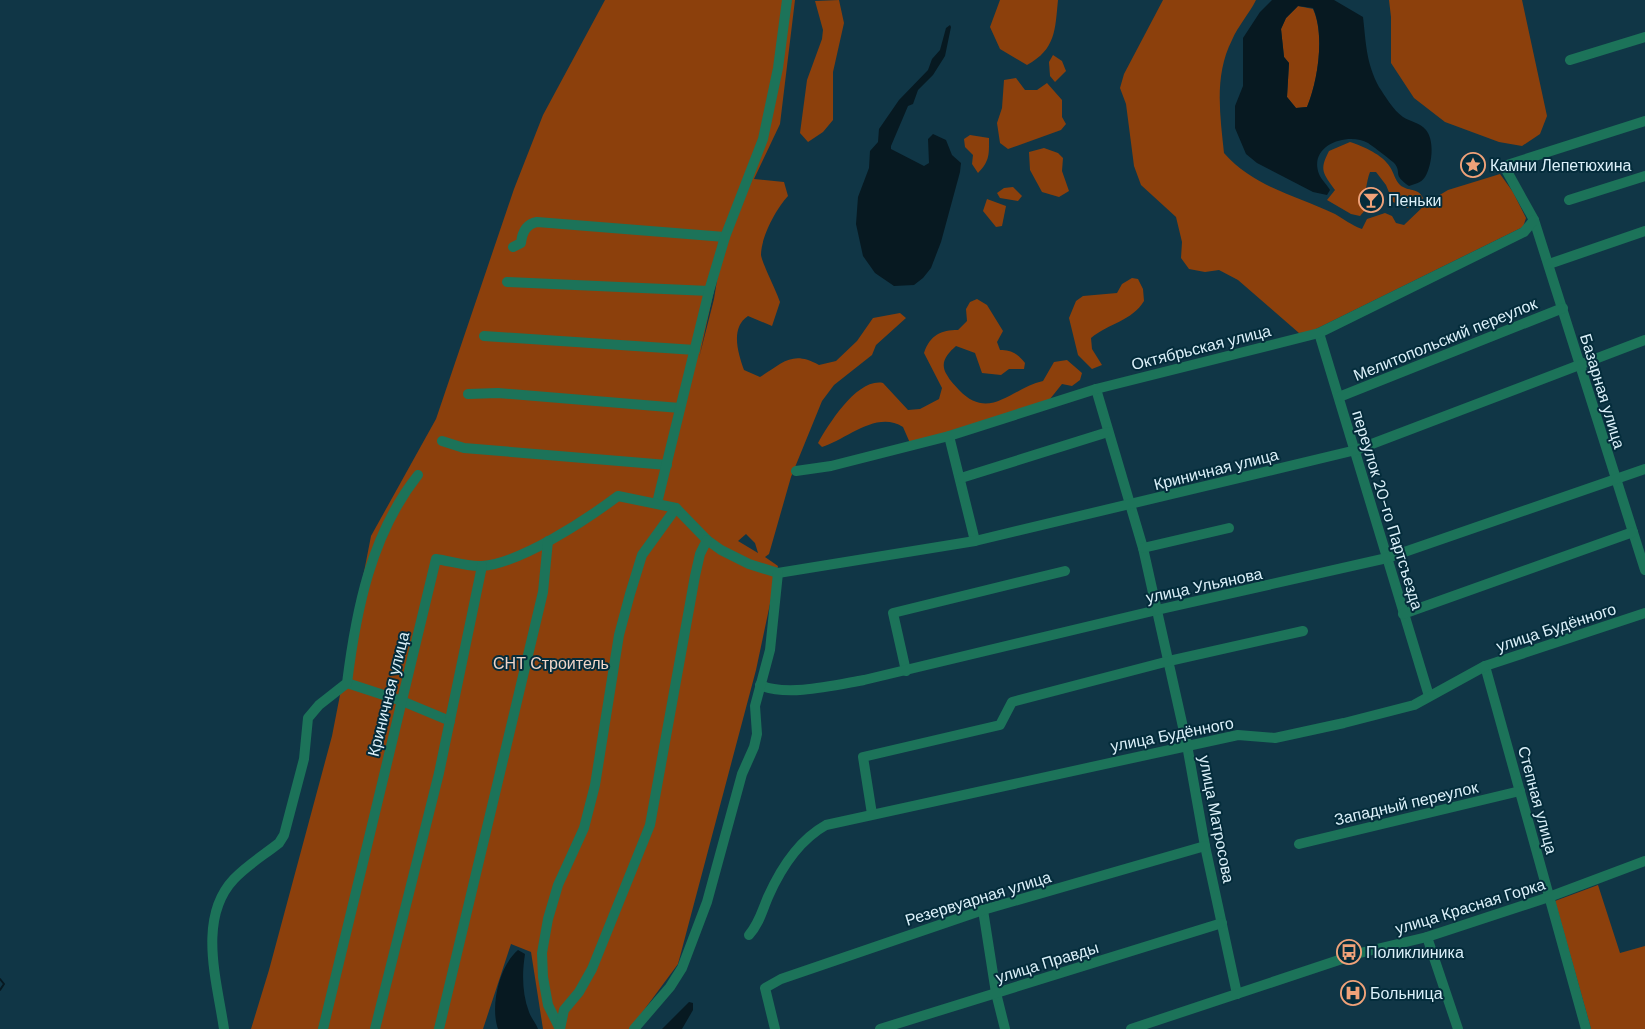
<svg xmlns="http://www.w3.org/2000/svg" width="1645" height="1029" viewBox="0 0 1645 1029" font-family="'DM Sans',sans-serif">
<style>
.green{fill:#8c400c;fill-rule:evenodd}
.water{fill:#071921;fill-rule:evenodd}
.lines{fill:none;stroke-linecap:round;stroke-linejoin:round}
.stream{stroke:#071921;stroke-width:2}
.minor{stroke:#1c7359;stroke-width:10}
.labels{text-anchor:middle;stroke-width:4;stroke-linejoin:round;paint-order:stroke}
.poi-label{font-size:16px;fill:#dbf0f9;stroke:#042c3b;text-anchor:start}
.street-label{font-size:16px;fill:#dbf0f9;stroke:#042c3b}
.park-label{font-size:16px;fill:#efd5c8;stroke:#042c3b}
</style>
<rect width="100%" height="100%" fill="#103646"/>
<g class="green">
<path d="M 605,0 L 795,0 L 780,124 L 754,179 L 784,182 L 788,196 C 776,209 761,237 761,255 C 762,263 777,292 780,302 L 772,326 L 748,316 C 730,328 738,353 744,370 L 760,377 C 783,363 792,350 819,365 L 836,361 L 857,341 L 873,318 L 900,313 L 906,318 L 876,345 L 872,355 L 834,385 L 822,401 L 791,477 L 769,554 L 765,557 L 778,566 L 756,670 L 678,964 L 630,1029 L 543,1029 L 531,952 L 511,944 L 483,1029 L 251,1029 L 269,970 L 332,736 L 371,536 L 436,419 L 514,189 L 543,115 ZM 719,268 L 714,299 L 699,358 ZM 746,534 L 755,543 L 758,553 L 738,541 Z"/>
<path d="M 839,0 L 844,23 L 833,72 L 833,120 L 823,132 L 808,142 L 800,133 L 807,80 L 822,39 L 823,30 L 815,1 Z"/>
<path d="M 1000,0 L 1058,0 C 1055,30 1056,49 1027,65 L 1000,49 L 990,27 Z"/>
<path d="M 1163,0 L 1256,0 C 1249,14 1238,26 1232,40 C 1214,75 1220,115 1224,153 C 1254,187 1295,195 1335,214 C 1344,219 1351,225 1362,229 L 1367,219 L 1385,213 L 1392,216 L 1396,223 L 1404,225 L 1428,202 L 1448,190 L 1500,174 L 1513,192 L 1526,218 L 1523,227 L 1310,332 L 1299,333 L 1238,280 L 1219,270 L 1205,272 L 1189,269 L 1181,258 L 1182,242 L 1176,217 L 1141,185 L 1134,166 L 1126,104 L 1120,88 L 1124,74 Z"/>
<path d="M 1389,0 L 1522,0 L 1547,116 L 1540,134 L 1522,146 L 1499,142 L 1445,122 L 1414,98 L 1391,63 L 1391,17 Z"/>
<path d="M 1298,6 L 1313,9 C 1325,35 1318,81 1307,107 L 1296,108 L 1287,97 L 1289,63 L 1284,57 L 1281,29 L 1286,18 Z"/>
<path d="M 1053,55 L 1062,61 L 1066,71 L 1055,82 L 1050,76 L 1049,62 Z"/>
<path d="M 1016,78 L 1025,90 L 1037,90 L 1047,83 L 1062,100 L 1062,117 L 1066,124 L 1061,130 L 1008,149 L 1000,143 L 997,123 L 1002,108 L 1004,80 Z"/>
<path d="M 970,135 L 989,138 C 989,154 990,161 978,173 L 972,164 L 973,155 L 965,147 L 964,139 Z"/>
<path d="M 1350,142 C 1363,146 1383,155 1390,167 C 1394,173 1395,180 1400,185 C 1408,192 1418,187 1423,198 L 1420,202 L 1408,208 L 1393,202 L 1386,185 L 1376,172 L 1370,172 C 1366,182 1367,192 1361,201 L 1366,209 L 1360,216 L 1351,214 L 1327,200 L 1335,190 C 1323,173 1319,170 1329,151 Z"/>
<path d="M 1044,148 L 1058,153 L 1063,158 L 1062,171 L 1069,191 L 1059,197 L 1042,192 L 1030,170 L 1029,152 Z"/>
<path d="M 1013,187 L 1022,196 L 1018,201 L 1000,198 L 997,193 L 1004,188 Z"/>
<path d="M 987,199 L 1006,206 L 1002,226 L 996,227 L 983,211 Z"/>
<path d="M 1132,278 L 1138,279 L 1143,289 L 1144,301 C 1132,321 1109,323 1091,338 L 1092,349 L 1102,365 L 1092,369 L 1078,355 L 1069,318 L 1076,301 L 1083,296 L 1117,293 L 1122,284 Z"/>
<path d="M 977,299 L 987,305 L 1003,331 L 997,342 L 1000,350 C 1011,349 1019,355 1025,363 L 1024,369 L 1009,369 L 1001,375 L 982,373 L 975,353 L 956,346 C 947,354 939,363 947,375 C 950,381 955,385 959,390 C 990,422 1011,388 1043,381 L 1054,362 L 1067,360 L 1082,373 L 1080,380 L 1072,386 L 1062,384 L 1042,409 L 910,443 L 903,427 C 876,410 846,440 822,447 L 818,443 C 829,424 857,378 883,383 L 908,410 L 920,409 L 939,399 L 942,388 L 924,353 C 930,335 941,330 958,330 L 967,321 L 966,309 L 970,302 Z"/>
<path d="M 1598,885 L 1620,953 L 1645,946 L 1645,1029 L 1591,1029 L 1555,901 Z"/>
</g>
<g class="water">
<path d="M 1272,0 L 1334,0 L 1363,17 C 1366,43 1366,63 1379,87 C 1385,96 1393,110 1403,117 C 1411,122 1419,122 1426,130 C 1435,141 1432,165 1425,177 C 1421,183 1415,184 1409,186 C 1392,174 1402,174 1395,164 C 1394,162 1371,145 1368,143 C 1348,132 1308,145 1319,174 C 1321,179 1327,185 1330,190 L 1327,195 L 1313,192 L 1257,163 L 1246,154 L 1235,128 L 1235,106 L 1243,86 L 1243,38 L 1260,12 ZM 1298,6 L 1313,8 C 1325,34 1318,81 1307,107 L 1296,108 L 1287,97 L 1289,63 L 1284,57 L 1281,29 L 1286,18 Z"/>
<path d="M 950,25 L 951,27 L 945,56 L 933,75 L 918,90 L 913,104 L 908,106 L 891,146 L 891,149 L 924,166 L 929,163 L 928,139 L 933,134 L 946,140 L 952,155 L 961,163 L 960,172 L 941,242 L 931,268 L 923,278 L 914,285 L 894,286 L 875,273 L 863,256 L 856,224 L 858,197 L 869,168 L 870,151 L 878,142 L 879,129 L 899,100 L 928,70 L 932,59 L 940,50 L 946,28 Z"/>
<path d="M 518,950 L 525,954 C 522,973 522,993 529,1012 C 531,1018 536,1023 538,1029 L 498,1029 C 490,1006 499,966 518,950 Z"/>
<path d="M 689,1002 L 693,1003 L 693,1010 L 682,1029 L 662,1029 Z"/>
</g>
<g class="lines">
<path class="stream" d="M 0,979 L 4,984 L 0,990"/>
<g class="minor">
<path d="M 1570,60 L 1645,37"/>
<path d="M 1645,121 L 1504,166 L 1534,220 L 1645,570"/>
<path d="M 1569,200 L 1645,176"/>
<path d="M 513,247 L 521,243 C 522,233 526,224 537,222 L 725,237"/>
<path d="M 1549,264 L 1645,231"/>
<path d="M 507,282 L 709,291"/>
<path d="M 1319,333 L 1429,696"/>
<path d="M 484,336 L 695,350"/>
<path d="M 1096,389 L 1143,548 L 1187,745 L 1205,846 L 1237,994"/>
<path d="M 468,394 L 498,393 L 680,408"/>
<path d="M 1339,397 L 1563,308"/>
<path d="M 949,436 L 975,541"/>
<path d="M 442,441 L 464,448 L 667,465"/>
<path d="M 796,471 L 831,466 L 949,436 L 1096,389 L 1319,333 L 1524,232 L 1534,220"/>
<path d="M 961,478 L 1108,432"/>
<path d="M 657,503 L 709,291 L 725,237 L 763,139 L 778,68 L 787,0"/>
<path d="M 1143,548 L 1229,528"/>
<path d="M 1403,614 L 1633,532"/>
<path d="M 1485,666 L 1586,1029"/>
<path d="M 906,671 L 893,613 L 1065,571"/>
<path d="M 347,683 L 402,701 L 450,721"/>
<path d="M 760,685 C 787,697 835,685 864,680 L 1157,610 L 1387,558 L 1645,469"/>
<path d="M 872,814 L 863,757 L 1000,725 L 1012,702 L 1169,661 L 1303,631"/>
<path d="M 1299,844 L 1520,791"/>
<path d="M 983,910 L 996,993 L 1005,1029"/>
<path d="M 749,935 C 759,924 762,911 768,897 C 780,870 799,840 826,825 L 1238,735 L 1275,738 L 1344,723 L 1414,705 L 1485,666 L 1645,613"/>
<path d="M 1427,937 L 1458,1029"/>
<path d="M 224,1029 C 217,981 197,918 234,879 C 247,865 264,855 279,843 L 284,835 L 304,759 L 308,718 L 319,705 L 347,683 C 356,611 371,534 418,475"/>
<path d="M 323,1029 L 436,559 C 450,561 468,567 482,566 C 521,563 586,520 618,496 L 676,508 L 707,540 L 721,550 L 749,564 L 778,573 L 975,541 L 1356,450 L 1645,340"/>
<path d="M 375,1029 L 439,773 L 482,566"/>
<path d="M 439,1029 L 543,592 L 548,541"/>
<path d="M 560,1029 L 548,1005 L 543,977 L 542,953 L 548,919 L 558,885 L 584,828 L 595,785 L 619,635 L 630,594 L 642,555 L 676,508"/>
<path d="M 560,1029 L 564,1010 L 579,992 L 592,969 L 650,825 L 695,576 L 700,554 L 707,540"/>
<path d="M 634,1029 L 670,987 L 682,968 L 707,902 L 742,774 L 754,747 L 757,734 L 755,706 L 770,650 L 778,573"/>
<path d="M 775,1029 L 765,988 L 781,979 L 983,910 L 1205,846"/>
<path d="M 880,1029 L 1222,923"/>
<path d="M 1131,1029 L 1360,953 L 1427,937 L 1549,897 L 1645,861"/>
</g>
</g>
<defs>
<symbol id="sight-ring" viewBox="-11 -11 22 22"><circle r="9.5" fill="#042c3b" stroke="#f0a279" stroke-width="1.5"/><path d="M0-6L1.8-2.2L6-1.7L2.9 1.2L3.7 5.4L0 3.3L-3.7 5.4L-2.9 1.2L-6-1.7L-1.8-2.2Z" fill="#f0a279"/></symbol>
<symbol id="bar-ring" viewBox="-11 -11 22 22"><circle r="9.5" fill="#042c3b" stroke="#f0a279" stroke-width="1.5"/><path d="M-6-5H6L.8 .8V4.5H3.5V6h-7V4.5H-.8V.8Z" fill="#f0a279"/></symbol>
<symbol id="bus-ring" viewBox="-11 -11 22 22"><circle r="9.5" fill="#042c3b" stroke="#f0a279" stroke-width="1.5"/><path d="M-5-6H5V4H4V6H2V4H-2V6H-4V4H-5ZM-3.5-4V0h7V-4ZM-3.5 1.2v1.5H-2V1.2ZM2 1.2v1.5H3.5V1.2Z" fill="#f0a279"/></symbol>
<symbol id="hospital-ring" viewBox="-11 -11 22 22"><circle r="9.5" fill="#042c3b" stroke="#f0a279" stroke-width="1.5"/><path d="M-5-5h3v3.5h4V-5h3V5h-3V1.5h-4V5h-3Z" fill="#f0a279"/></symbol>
</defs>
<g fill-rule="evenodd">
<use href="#sight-ring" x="1459" y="151" width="28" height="28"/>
<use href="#bar-ring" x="1357" y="186" width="28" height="28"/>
<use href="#bus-ring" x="1335" y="938" width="28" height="28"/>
<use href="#hospital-ring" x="1339" y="979" width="28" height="28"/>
</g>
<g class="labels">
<g class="poi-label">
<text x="1490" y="171">Камни Лепетюхина</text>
<text x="1388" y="206">Пеньки</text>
<text x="1366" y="958">Поликлиника</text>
<text x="1370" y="999">Больница</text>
</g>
<g class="street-label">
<text transform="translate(1445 339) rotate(-22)" y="6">Мелитопольский переулок</text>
<text transform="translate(1201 347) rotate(-14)" y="6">Октябрьская улица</text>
<text transform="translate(1603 391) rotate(73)" y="6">Базарная улица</text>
<text transform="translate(1216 469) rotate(-14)" y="6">Криничная улица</text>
<text transform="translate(1388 510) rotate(73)" y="6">переулок 20-го Партсъезда</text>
<text transform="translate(1204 585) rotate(-12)" y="6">улица Ульянова</text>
<text transform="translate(1556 627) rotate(-18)" y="6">улица Будённого</text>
<text transform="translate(388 694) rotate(-76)" y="6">Криничная улица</text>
<text transform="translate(1172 734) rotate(-11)" y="6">улица Будённого</text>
<text transform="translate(1538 800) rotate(75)" y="6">Степная улица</text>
<text transform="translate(1406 803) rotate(-13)" y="6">Западный переулок</text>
<text transform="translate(1217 819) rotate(79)" y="6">улица Матросова</text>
<text transform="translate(978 898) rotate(-17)" y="6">Резервуарная улица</text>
<text transform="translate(1470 906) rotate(-17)" y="6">улица Красная Горка</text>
<text transform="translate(1047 962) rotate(-17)" y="6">улица Правды</text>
</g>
<g class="park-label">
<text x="551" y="669">СНТ Строитель</text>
</g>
</g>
</svg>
